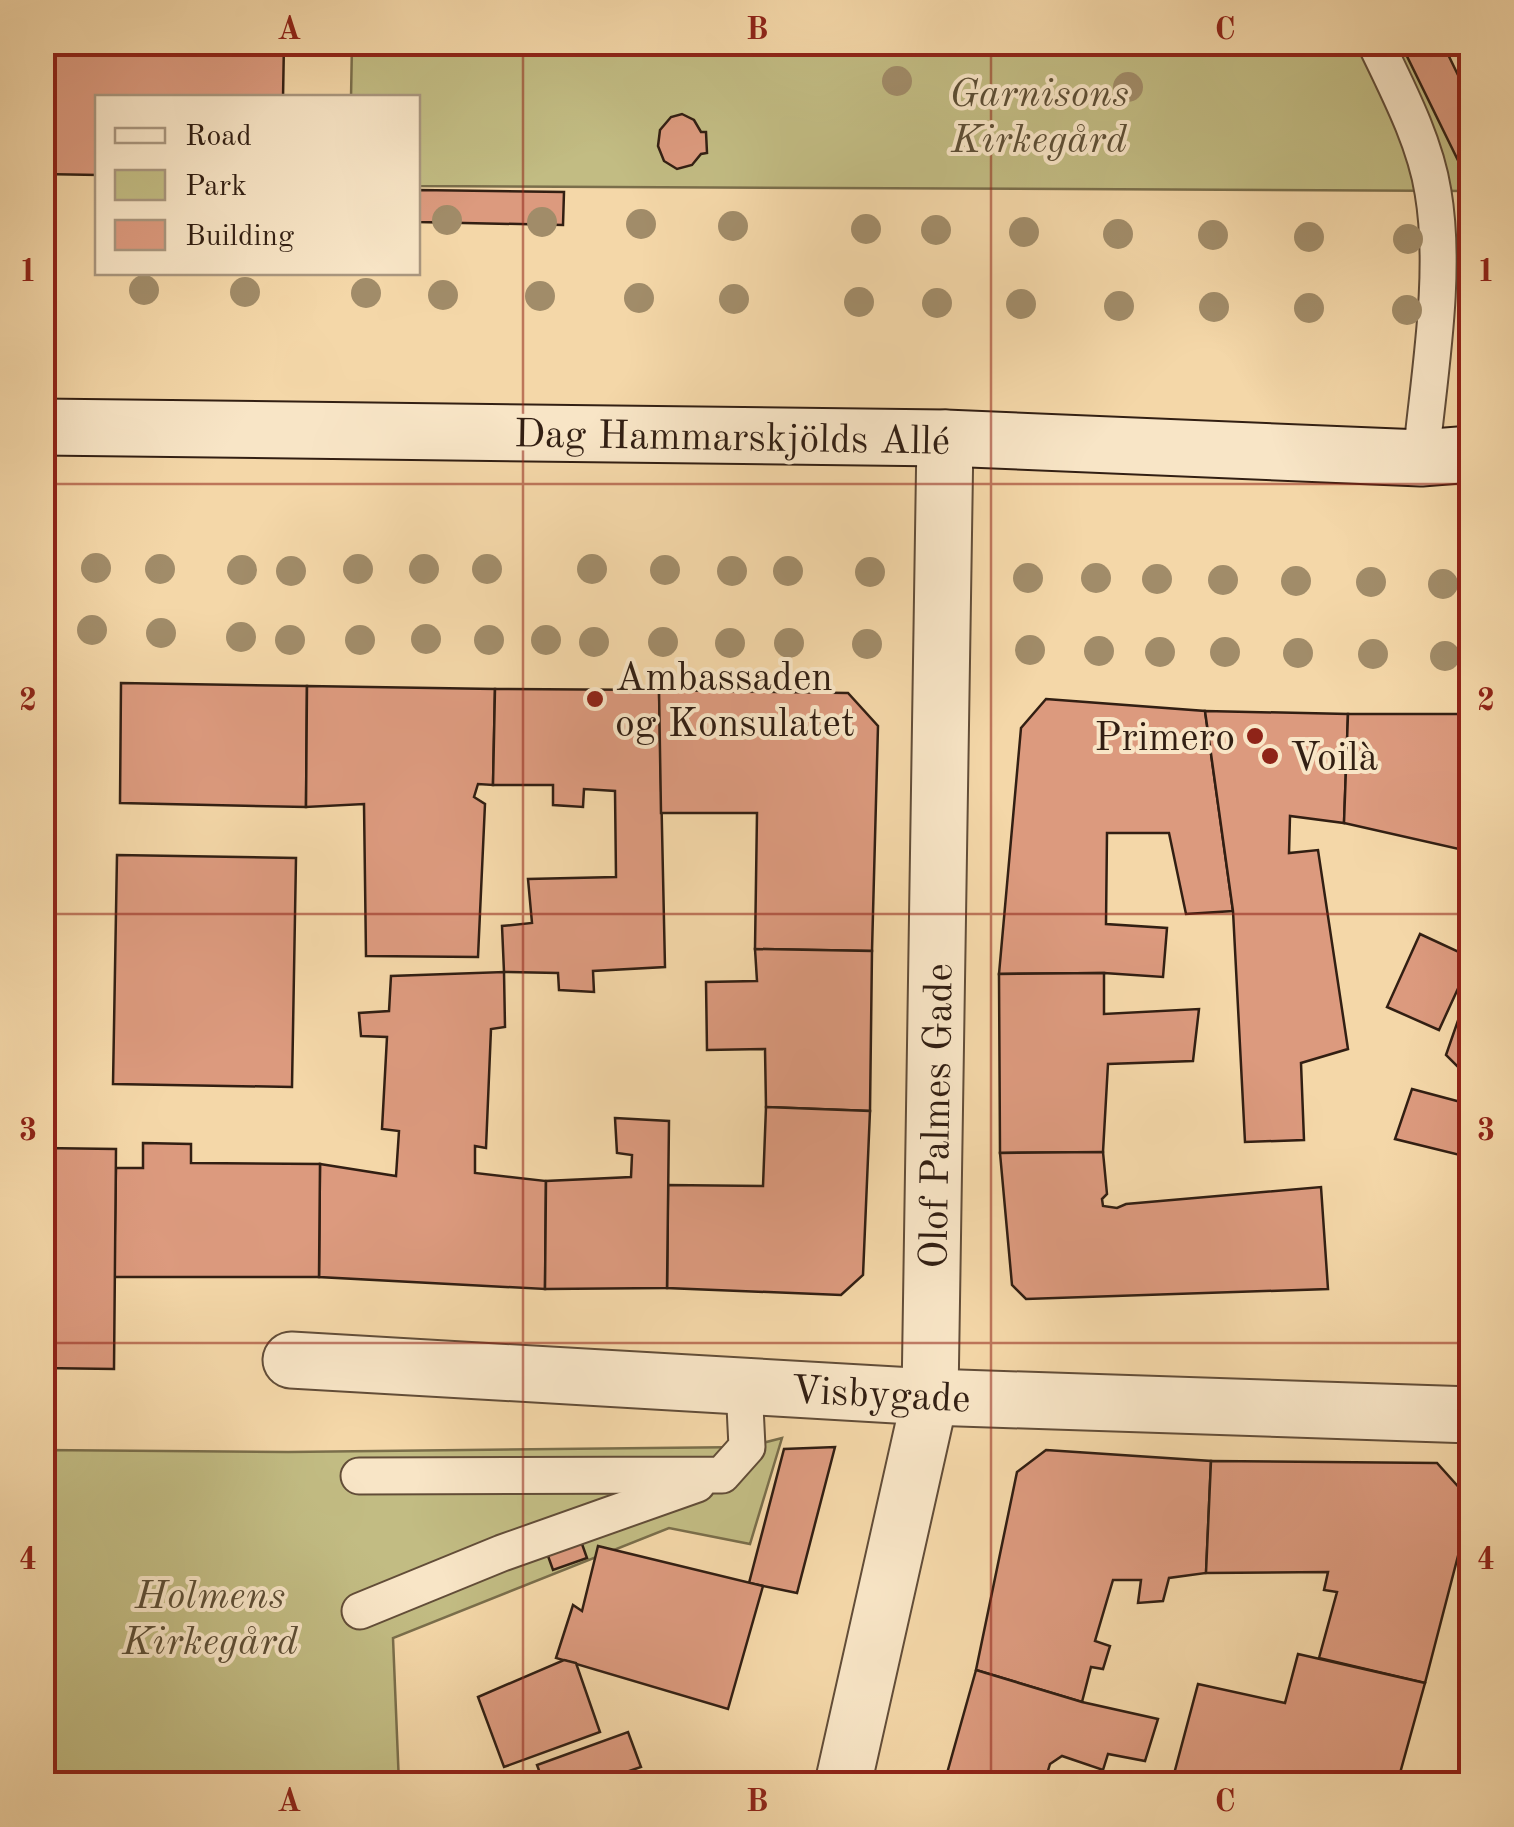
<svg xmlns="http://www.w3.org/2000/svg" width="1514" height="1827" viewBox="0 0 1514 1827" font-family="'Old Standard TT',serif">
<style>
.green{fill:#c2bc83;stroke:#7a6e4b;stroke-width:2.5}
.building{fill:#dc9a7e;stroke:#321f13;stroke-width:2.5}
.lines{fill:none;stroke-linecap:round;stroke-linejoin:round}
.lane-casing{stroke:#624d38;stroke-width:39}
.street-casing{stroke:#624d38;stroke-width:59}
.secondary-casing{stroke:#321f13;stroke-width:59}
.lane{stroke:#f8e5c6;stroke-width:35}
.street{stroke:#f8e5c6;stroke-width:55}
.secondary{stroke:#f8e5c6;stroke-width:55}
.tree{fill:#a18c69}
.grid{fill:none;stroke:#8f2418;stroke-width:2.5;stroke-opacity:0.55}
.poi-dot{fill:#8f2418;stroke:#f8e5c6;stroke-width:4}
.labels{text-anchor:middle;stroke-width:8;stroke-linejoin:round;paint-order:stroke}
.park-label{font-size:40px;font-style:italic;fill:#5d4e35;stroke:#f8e5c6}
.street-label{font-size:40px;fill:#321f13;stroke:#f8e5c6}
.poi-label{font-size:40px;fill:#321f13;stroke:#f8e5c6;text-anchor:start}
.neatline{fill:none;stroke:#8f2418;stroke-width:4}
.grid-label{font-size:32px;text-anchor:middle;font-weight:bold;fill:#8f2418}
</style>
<rect width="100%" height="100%" fill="#f4d7a8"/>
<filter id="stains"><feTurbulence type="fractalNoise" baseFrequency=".002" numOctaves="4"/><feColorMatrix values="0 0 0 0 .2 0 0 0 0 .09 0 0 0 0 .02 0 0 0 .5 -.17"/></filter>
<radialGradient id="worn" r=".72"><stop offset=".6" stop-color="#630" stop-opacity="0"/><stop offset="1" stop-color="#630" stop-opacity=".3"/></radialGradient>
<g class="green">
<path d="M 352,43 L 1442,43 L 1471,104 L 1471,191 L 418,186 L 418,98 L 351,98 Z"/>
<path d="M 782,1438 L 750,1544 L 669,1528 L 393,1638 L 399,1784 L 43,1784 L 42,1450 L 288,1452 L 747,1447 Z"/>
</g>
<g class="building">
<path d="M 42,42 L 284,42 L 283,98 L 98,98 L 98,175 L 42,174 Z"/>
<path d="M 1400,42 L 1442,42 L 1472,104 L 1472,189 Z"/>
<path d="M 682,114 L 694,120 L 701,132 L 706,132 L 707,153 L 701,154 L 692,165 L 677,169 L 664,161 L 658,146 L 660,130 L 671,117 Z"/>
<path d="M 418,190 L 564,192 L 563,225 L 418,222 Z"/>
<path d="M 121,683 L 307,686 L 306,807 L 120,803 Z"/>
<path d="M 307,686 L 495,689 L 493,785 L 478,784 L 474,797 L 485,804 L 478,957 L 366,956 L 364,804 L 306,807 Z"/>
<path d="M 495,689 L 659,690 L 665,967 L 593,971 L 594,992 L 559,990 L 558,973 L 504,972 L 502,926 L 532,923 L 528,879 L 616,877 L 615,791 L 584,789 L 583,807 L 553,805 L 553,785 L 493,785 Z"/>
<path d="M 659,690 L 848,693 L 878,726 L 872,951 L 755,949 L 757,813 L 661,813 Z"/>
<path d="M 1046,699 L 1205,711 L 1233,911 L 1186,914 L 1169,833 L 1107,833 L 1106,924 L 1167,928 L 1163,977 L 1104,973 L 999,974 L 1021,728 Z"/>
<path d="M 1205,711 L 1348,714 L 1344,823 L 1290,816 L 1289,853 L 1318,850 L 1348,1049 L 1301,1063 L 1304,1140 L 1245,1142 L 1233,911 Z"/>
<path d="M 1348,714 L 1472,714 L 1472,852 L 1344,823 Z"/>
<path d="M 117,855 L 296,858 L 292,1087 L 113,1084 Z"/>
<path d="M 1420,934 L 1472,958 L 1439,1030 L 1387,1007 Z"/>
<path d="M 755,949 L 872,951 L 870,1111 L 766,1107 L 765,1049 L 707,1050 L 706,982 L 757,981 Z"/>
<path d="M 504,972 L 505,1027 L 491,1029 L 486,1148 L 475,1146 L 475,1173 L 546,1181 L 545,1289 L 319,1277 L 320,1164 L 396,1176 L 399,1131 L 382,1129 L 387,1037 L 361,1036 L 359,1013 L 389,1011 L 391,976 Z"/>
<path d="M 1104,973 L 1104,1014 L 1199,1009 L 1193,1061 L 1108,1064 L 1103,1152 L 1000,1153 L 999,974 Z"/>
<path d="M 1462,1009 L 1472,1013 L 1472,1073 L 1459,1068 L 1446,1055 Z"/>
<path d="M 1412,1089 L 1472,1105 L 1472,1158 L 1395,1139 Z"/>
<path d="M 766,1107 L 870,1111 L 863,1275 L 841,1295 L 667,1288 L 668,1185 L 763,1186 Z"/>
<path d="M 615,1118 L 669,1121 L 667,1288 L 545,1289 L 546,1181 L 631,1177 L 632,1155 L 617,1153 Z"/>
<path d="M 143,1143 L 191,1144 L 191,1163 L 320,1164 L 319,1277 L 114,1277 L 116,1168 L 143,1168 Z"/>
<path d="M 42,1148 L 116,1149 L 114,1369 L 42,1368 Z"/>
<path d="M 1103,1152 L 1107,1194 L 1102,1199 L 1103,1206 L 1117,1208 L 1126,1204 L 1321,1187 L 1328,1289 L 1026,1299 L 1012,1285 L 1000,1153 Z"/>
<path d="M 835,1447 L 797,1593 L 749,1583 L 784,1449 Z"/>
<path d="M 1046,1450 L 1211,1461 L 1206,1573 L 1169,1578 L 1163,1601 L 1138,1603 L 1141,1580 L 1113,1580 L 1095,1641 L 1110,1646 L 1103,1669 L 1091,1667 L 1082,1702 L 976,1670 L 1017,1472 Z"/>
<path d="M 1211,1461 L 1437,1463 L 1472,1502 L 1425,1683 L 1319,1658 L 1337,1592 L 1324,1590 L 1328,1572 L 1206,1573 Z"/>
<path d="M 577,1530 L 587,1558 L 553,1570 L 543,1542 Z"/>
<path d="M 598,1546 L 763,1586 L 728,1709 L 556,1658 L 573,1605 L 582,1611 Z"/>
<path d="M 1298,1654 L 1425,1683 L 1397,1784 L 1225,1784 L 1174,1774 L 1198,1684 L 1285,1703 Z"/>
<path d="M 564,1660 L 576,1663 L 600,1732 L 504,1767 L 478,1697 Z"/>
<path d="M 976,1670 L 1082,1702 L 1158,1719 L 1145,1761 L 1108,1754 L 1103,1770 L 1062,1756 L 1050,1764 L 1044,1784 L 944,1784 Z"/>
<path d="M 628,1732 L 641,1767 L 591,1784 L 544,1784 L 537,1765 Z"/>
</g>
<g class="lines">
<defs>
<g id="lane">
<path d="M 1375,42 C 1397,88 1425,141 1433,192 C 1447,274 1429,375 1421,458"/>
<path d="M 359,1476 L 722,1475 L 747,1447 L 744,1386"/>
<path d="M 360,1611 L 502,1553 L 697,1484"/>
</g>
<g id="street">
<path d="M 291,1360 L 930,1397 L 1472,1415"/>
<path d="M 843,1784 L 930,1397 L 945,438"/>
</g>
<path id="secondary" d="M 42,427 L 945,438 L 1421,458 L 1472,454"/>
</defs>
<use href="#lane" class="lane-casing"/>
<use href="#street" class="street-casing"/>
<use href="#secondary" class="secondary-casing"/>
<use href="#lane" class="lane"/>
<use href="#street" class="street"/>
<use href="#secondary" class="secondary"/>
</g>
<g class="tree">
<circle cx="897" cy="81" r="15"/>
<circle cx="1128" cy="87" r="15"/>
<circle cx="447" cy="220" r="15"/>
<circle cx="542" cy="222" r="15"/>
<circle cx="641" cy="224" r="15"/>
<circle cx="733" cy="226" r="15"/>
<circle cx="866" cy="229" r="15"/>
<circle cx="936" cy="230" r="15"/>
<circle cx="1024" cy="232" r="15"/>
<circle cx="1118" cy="234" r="15"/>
<circle cx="1213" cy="235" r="15"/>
<circle cx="1309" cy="237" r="15"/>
<circle cx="1408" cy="239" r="15"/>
<circle cx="144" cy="290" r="15"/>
<circle cx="245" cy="292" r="15"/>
<circle cx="366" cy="293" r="15"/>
<circle cx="443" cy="295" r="15"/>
<circle cx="540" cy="296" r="15"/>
<circle cx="639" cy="298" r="15"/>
<circle cx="734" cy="299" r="15"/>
<circle cx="859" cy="302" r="15"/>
<circle cx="937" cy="303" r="15"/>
<circle cx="1021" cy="304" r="15"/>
<circle cx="1119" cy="306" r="15"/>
<circle cx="1214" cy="307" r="15"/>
<circle cx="1309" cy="308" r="15"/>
<circle cx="1407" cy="310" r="15"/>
<circle cx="96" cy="568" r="15"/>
<circle cx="160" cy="569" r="15"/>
<circle cx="358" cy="569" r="15"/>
<circle cx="424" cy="569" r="15"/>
<circle cx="487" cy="569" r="15"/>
<circle cx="592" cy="569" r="15"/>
<circle cx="242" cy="570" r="15"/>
<circle cx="665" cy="570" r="15"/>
<circle cx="291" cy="571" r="15"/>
<circle cx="732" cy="571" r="15"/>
<circle cx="788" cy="571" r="15"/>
<circle cx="870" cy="572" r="15"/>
<circle cx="1028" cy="578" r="15"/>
<circle cx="1096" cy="578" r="15"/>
<circle cx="1157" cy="579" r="15"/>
<circle cx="1223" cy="580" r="15"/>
<circle cx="1296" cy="581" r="15"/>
<circle cx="1371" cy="582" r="15"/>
<circle cx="1443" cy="584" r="15"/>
<circle cx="92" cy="630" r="15"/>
<circle cx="161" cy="633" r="15"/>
<circle cx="241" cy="637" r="15"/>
<circle cx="426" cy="639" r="15"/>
<circle cx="290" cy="640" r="15"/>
<circle cx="360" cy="640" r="15"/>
<circle cx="489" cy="640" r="15"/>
<circle cx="546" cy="640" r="15"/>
<circle cx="594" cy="642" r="15"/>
<circle cx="663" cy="642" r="15"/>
<circle cx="730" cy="643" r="15"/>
<circle cx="789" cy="643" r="15"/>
<circle cx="867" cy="644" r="15"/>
<circle cx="1030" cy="650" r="15"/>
<circle cx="1099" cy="651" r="15"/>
<circle cx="1160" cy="652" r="15"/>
<circle cx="1225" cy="652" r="15"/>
<circle cx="1298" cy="653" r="15"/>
<circle cx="1373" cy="654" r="15"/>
<circle cx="1445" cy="656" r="15"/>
</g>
<path class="grid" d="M 523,42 L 523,1784M 991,42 L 991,1784M 42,484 L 1472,484M 42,914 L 1472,914M 42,1343 L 1472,1343"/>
<g class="poi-dot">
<circle cx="595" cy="699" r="10"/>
<circle cx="1255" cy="736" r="10"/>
<circle cx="1270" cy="756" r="10"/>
</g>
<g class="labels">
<g class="park-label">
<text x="1039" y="106">Garnisons<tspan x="1039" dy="46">Kirkegård</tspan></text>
<text x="210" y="1608">Holmens<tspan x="210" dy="46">Kirkegård</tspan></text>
</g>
<g class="street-label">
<text transform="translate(732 436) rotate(1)" y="14">Dag Hammarskjölds Allé</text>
<text transform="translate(935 1116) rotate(-89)" y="14">Olof Palmes Gade</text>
<text transform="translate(881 1393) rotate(3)" y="14">Visbygade</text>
</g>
<g class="poi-label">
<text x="615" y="690">Ambassaden<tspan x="615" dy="46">og Konsulatet</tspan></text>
<text x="1235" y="750" text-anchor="end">Primero</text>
<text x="1290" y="770">Voilà</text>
</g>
</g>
<rect width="1514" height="1827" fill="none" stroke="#f4d7a8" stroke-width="110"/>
<rect x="95" y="95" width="325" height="180" fill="#f8e5c6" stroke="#a9967e" stroke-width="2.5"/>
<rect x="115" y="128" width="50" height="15" fill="#f8e5c6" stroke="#a9967e" stroke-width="2.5"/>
<text x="185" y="145" font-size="30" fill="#321f13">Road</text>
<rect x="115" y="170" width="50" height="30" fill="#c2bc83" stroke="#a9967e" stroke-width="2.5"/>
<text x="185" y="195" font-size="30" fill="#321f13">Park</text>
<rect x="115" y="220" width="50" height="30" fill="#dc9a7e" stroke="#a9967e" stroke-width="2.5"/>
<text x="185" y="245" font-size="30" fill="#321f13">Building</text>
<rect x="55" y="55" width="1404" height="1717" class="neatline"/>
<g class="grid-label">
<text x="289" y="39">A</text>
<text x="757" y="39">B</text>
<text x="1225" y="39">C</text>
<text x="28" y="281">1</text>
<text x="1486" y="281">1</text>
<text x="28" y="710">2</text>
<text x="1486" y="710">2</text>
<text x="28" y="1140">3</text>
<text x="1486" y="1140">3</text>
<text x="28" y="1569">4</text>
<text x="1486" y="1569">4</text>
<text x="289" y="1811">A</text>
<text x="757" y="1811">B</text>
<text x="1225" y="1811">C</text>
</g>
<rect width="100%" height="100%" filter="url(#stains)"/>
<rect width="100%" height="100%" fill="url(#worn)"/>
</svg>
